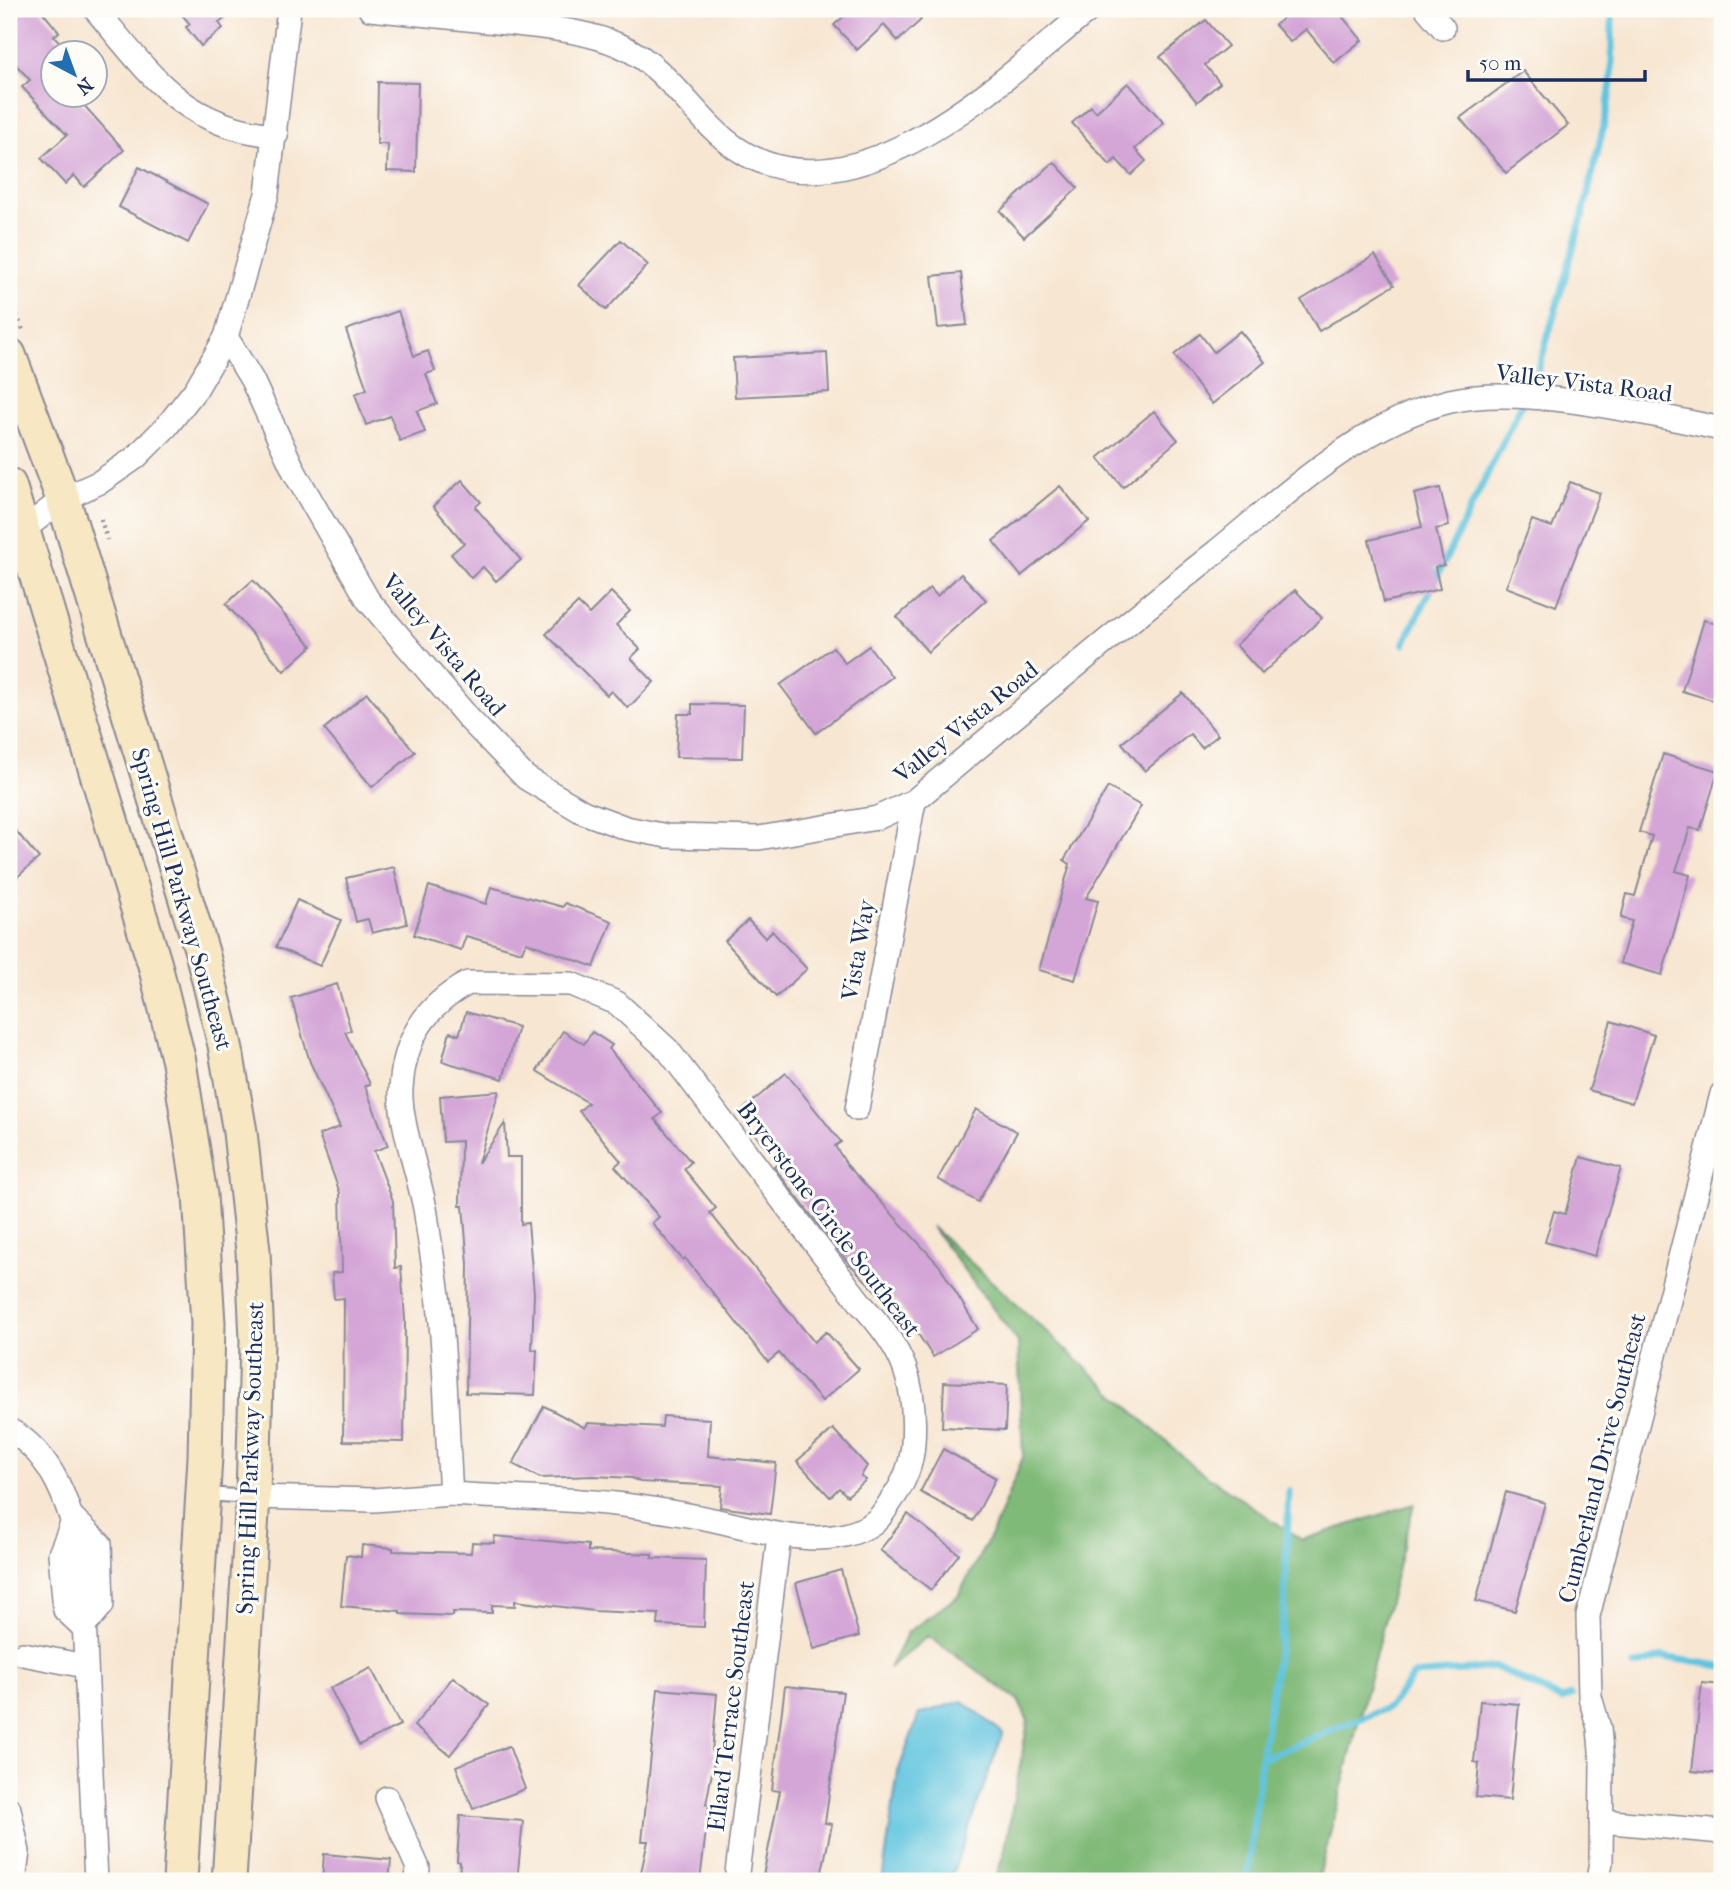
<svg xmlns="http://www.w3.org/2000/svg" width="1731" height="1890" viewBox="0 0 1731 1890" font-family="'IM FELL French Canon',serif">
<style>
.forest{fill:#80ba78;stroke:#4e746b;stroke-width:2}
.water{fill:#61c5df;stroke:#3e7a9e;stroke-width:2}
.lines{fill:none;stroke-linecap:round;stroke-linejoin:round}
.stream{stroke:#61c5df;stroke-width:7}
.building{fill:#d4a5d7}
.lane-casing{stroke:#898a98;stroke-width:16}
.street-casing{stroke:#898a98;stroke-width:26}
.secondary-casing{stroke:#898a98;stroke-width:37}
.path{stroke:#898a98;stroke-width:4.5;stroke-dasharray:2 5;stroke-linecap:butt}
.lane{stroke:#fff;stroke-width:12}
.street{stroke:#fff;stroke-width:23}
.secondary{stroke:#f7e8c3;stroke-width:33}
.labels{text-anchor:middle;stroke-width:6;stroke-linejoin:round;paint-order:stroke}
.street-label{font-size:24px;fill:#1b2f5e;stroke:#fdfcf7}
</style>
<rect width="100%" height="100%" fill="#fdfcf7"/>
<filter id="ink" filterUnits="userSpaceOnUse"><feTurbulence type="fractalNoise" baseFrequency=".0143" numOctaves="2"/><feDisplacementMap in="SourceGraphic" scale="14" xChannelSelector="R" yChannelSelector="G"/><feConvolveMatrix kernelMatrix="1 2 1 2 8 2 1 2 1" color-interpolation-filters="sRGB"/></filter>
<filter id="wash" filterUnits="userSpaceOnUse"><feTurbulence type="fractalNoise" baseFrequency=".00686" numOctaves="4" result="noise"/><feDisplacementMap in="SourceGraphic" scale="28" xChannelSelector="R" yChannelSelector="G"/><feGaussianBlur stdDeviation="1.57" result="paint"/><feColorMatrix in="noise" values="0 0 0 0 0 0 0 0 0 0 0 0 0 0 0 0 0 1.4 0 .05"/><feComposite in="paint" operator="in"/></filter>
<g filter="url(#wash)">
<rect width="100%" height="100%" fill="#f7e6d1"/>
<path class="forest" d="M 931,1226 L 1195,1468 L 1302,1540 L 1414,1504 L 1318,1881 L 995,1881 L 1005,1849 L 1028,1721 L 1018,1700 L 928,1636 L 889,1668 L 908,1632 L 958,1596 L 994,1529 L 1023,1457 L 1018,1342 Z"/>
<path class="water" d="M 962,1701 L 1003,1733 L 950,1881 L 882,1881 L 898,1772 L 919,1714 Z"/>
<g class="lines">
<g class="stream">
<path d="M 1404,644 L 1538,371 L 1583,214 L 1607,111 L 1612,75 L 1612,9"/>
<path d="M 1634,1666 L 1663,1657 L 1722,1666"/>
<path d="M 1261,1759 L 1389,1707 L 1414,1675 L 1496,1667 L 1562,1700 L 1571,1696"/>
<path d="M 1247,1881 L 1261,1759 L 1284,1614 L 1289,1491"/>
</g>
</g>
<g id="blocks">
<g class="building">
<path d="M 9,9 L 40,9 L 59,32 L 54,36 L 69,52 L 52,52 L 52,94 L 74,94 L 124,150 L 84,187 L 74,175 L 65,184 L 41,158 L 67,135 L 22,87 L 30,80 L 9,57 Z"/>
<path d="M 177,9 L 237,9 L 219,23 L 223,28 L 201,46 L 186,27 L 190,24 Z"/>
<path d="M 852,9 L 911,9 L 921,20 L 898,41 L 884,25 L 857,50 L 834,25 Z"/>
<path d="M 1289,9 L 1336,9 L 1362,40 L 1334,63 L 1306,29 L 1290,42 L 1275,25 L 1291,11 Z"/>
<path d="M 1206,20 L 1228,46 L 1205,65 L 1220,83 L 1197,102 L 1160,57 Z"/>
<path d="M 1523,71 L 1568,125 L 1506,173 L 1460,118 Z"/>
<path d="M 378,82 L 418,83 L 416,172 L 387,171 L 388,144 L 377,144 Z"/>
<path d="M 1128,83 L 1164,123 L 1135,149 L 1146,161 L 1131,175 L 1116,159 L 1110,165 L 1072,123 L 1091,106 L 1096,112 Z"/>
<path d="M 1054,162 L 1078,188 L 1024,237 L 1000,211 Z"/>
<path d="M 139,167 L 208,204 L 188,243 L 119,207 Z"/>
<path d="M 621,240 L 648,265 L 606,310 L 579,285 Z"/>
<path d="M 1375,255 L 1394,285 L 1319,331 L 1301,300 Z"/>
<path d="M 961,273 L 967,325 L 938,328 L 932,276 Z"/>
<path d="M 398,311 L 414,356 L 428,351 L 435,371 L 426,374 L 437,404 L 417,411 L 425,432 L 400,441 L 390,416 L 366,425 L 355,394 L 367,389 L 346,330 Z"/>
<path d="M 1240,331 L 1265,362 L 1212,404 L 1174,355 L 1200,334 L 1214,352 Z"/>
<path d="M 827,353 L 829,392 L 735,397 L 733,358 Z"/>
<path d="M 1154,411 L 1178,440 L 1123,487 L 1098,458 Z"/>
<path d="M 462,480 L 481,502 L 475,507 L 521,560 L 496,581 L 483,567 L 471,578 L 451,554 L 464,543 L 433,506 Z"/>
<path d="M 1570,482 L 1600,493 L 1556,606 L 1506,587 L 1532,520 L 1552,527 Z"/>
<path d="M 1060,486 L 1089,521 L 1021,576 L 993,541 Z"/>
<path d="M 1440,488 L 1449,526 L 1436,529 L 1444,565 L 1435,567 L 1440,589 L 1384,602 L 1369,540 L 1422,527 L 1414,494 Z"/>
<path d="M 961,574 L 986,600 L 928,652 L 897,617 L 930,588 L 937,596 Z"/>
<path d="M 253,580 L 312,646 L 284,671 L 226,604 Z"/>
<path d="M 1295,590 L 1322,618 L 1262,674 L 1236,645 Z"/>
<path d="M 611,592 L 630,611 L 616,625 L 640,649 L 631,658 L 654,682 L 628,708 L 611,691 L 607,695 L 546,634 L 578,603 L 589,614 Z"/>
<path d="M 1704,620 L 1722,626 L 1722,703 L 1682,691 Z"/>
<path d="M 869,646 L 892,677 L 816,733 L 780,685 L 833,647 L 845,663 Z"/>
<path d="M 367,693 L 415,752 L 372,787 L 324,729 Z"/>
<path d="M 1183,693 L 1218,735 L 1202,748 L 1190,734 L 1145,771 L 1122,743 Z"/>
<path d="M 692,704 L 744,705 L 742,758 L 676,757 L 678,714 L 692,714 Z"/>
<path d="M 1663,754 L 1718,771 L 1700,830 L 1690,828 L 1676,871 L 1690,875 L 1662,975 L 1620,963 L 1632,921 L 1621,918 L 1627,894 L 1635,896 L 1652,836 L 1639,832 Z"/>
<path d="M 1108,787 L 1141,806 L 1086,898 L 1098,901 L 1075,980 L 1039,970 L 1070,864 L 1064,860 Z"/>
<path d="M 9,823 L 39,858 L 9,884 Z"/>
<path d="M 394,867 L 407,924 L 372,933 L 368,919 L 356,922 L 346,878 Z"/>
<path d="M 429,886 L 486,904 L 491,887 L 563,907 L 565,903 L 612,921 L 594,967 L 526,942 L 522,952 L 466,936 L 461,950 L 414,935 Z"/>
<path d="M 297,900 L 341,920 L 320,966 L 276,947 Z"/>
<path d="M 748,920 L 765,938 L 772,931 L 807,969 L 776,997 L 725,941 Z"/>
<path d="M 337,984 L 351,1030 L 345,1032 L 370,1084 L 365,1086 L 388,1146 L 374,1151 L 393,1201 L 395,1268 L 401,1267 L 405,1319 L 404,1442 L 343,1441 L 344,1298 L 334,1299 L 332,1273 L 342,1272 L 340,1193 L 319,1135 L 340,1127 L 310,1062 L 291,998 Z"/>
<path d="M 466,1012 L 518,1027 L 503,1079 L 442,1061 L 450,1032 L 459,1035 Z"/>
<path d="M 1611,1021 L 1654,1035 L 1632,1103 L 1589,1090 Z"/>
<path d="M 563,1031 L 584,1044 L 592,1032 L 612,1045 L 609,1049 L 662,1113 L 655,1119 L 691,1162 L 684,1169 L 716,1208 L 710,1213 L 814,1342 L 826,1332 L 859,1369 L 822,1401 L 779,1353 L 768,1362 L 685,1258 L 683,1260 L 652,1223 L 659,1217 L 615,1166 L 621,1161 L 579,1111 L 588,1103 L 537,1071 Z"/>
<path d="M 786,1073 L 841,1142 L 835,1146 L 847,1165 L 939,1265 L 978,1329 L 933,1357 L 896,1300 L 890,1306 L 846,1260 L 774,1167 L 779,1163 L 738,1114 Z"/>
<path d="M 499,1091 L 478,1163 L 505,1123 L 507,1157 L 521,1157 L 521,1224 L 528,1223 L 534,1293 L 532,1350 L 537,1350 L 535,1395 L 466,1393 L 468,1264 L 463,1206 L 460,1206 L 461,1141 L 443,1142 L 440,1096 Z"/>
<path d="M 976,1109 L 1017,1132 L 978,1202 L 938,1179 Z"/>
<path d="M 1581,1157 L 1621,1168 L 1595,1256 L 1545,1242 L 1554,1211 L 1565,1214 Z"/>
<path d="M 944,1382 L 1007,1385 L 1005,1430 L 942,1427 Z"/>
<path d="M 544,1406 L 585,1428 L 588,1423 L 662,1427 L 663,1416 L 710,1419 L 708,1456 L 776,1463 L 770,1514 L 720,1507 L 722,1486 L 640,1482 L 632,1478 L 594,1476 L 540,1478 L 513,1464 Z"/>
<path d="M 833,1429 L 867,1466 L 861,1476 L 866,1480 L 847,1496 L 839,1488 L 830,1497 L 797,1461 Z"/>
<path d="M 943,1449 L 996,1478 L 973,1521 L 920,1492 Z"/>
<path d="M 1506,1492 L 1545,1503 L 1515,1611 L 1476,1601 Z"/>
<path d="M 908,1514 L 959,1554 L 931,1590 L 880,1550 Z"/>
<path d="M 494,1536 L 588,1545 L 588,1551 L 652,1554 L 652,1558 L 706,1560 L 704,1627 L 658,1625 L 659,1614 L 594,1611 L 515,1601 L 515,1606 L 492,1605 L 492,1613 L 453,1612 L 453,1616 L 400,1614 L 400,1611 L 341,1606 L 346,1555 L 361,1557 L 362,1545 L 393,1548 L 393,1551 L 471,1553 L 472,1542 L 494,1543 Z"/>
<path d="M 841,1570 L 859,1636 L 814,1649 L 796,1583 Z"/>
<path d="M 371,1668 L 400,1725 L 359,1745 L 330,1688 Z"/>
<path d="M 453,1677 L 489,1705 L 450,1755 L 414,1726 Z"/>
<path d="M 1702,1683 L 1722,1685 L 1722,1774 L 1692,1771 Z"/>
<path d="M 785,1686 L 843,1692 L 825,1823 L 832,1824 L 820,1881 L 762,1881 L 780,1791 L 772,1790 Z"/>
<path d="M 658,1689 L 717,1694 L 712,1752 L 716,1752 L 706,1804 L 709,1805 L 700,1881 L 639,1881 L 648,1841 L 642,1841 Z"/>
<path d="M 1480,1701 L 1519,1704 L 1510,1800 L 1476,1797 L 1479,1763 L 1474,1762 Z"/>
<path d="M 509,1746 L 525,1789 L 473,1809 L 456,1766 Z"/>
<path d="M 460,1816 L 523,1821 L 517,1881 L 459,1881 L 460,1862 L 457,1861 Z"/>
<path d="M 324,1854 L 391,1860 L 389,1881 L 322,1881 Z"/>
</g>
</g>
</g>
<g filter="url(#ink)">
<use href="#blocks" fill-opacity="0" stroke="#898a98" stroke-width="2"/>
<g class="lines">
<defs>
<path id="lane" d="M 204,1494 L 252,1497"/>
<g id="street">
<path d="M 95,9 C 150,74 184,128 276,135"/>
<path d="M 370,9 C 413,13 455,18 497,22 C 539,27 582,29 621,46 C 669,67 694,119 736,148 C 854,228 1004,78 1090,9"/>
<path d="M 1427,9 L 1443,28"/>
<path d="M 226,337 L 252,380 L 295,473 L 368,600 L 470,720 L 526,778 L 583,812 L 626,828 L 667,836 L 759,838 L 877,818 L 914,801 C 1014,717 1114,633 1216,552 C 1286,495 1360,423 1450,401 C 1521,384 1650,414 1722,429"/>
<path d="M 12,534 L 23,530 L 63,499 L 100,482 L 135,458 L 167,426 L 196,389 L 226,337 L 267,194 L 289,9"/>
<path d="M 468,983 L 571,984 L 617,1003 L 668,1050 L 862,1305 C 903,1349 917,1382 913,1443 C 912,1464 903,1485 891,1501 C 887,1507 883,1514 878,1519 C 833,1558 749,1526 699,1517 C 671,1512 643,1507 615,1504 C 561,1498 505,1498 451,1494 C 447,1434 446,1373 440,1313 C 437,1280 430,1247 426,1214 C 420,1177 399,1122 401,1089 C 404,1039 425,1006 468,983 Z"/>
<path d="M 857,1109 L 914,801"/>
<path d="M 9,1430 C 54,1454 70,1507 81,1554 L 96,1881"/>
<path d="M 253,1497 L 374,1500 L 451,1494"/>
<path d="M 74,1519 L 100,1544 L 102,1605 L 83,1627"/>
<path d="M 74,1519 L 60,1554 L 65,1610 L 83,1627"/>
<path d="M 23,1654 L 85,1666"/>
<path d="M 387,1798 L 418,1868 L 417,1881"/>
<path d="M 9,1809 L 18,1852 L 14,1881"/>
<path d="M 1601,1821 L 1722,1832"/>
<path d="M 736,1881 L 779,1536"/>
<path d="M 1598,1881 L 1601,1861 L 1602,1762 L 1599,1728 L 1590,1697 L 1588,1616 L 1722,1094"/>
</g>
<g id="secondary">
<path d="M 9,355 L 63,499 L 202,952 L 225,1045 L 240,1132 L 253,1251 L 257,1340 L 253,1497 L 229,1881"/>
<path d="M 9,485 L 155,965 L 179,1062 L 200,1195 L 208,1323 L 205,1457 L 180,1881"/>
</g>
</defs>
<use href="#lane" class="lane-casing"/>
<use href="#street" class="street-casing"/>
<use href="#secondary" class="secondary-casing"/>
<g class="path">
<path d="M 9,295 L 24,333"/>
<path d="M 101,519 L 107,540"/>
</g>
<use href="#lane" class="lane"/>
<use href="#street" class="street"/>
<use href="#secondary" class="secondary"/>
</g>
</g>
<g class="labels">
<g class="street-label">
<text transform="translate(1584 383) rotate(7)" y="8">Valley Vista Road</text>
<text transform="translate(444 645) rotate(50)" y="8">Valley Vista Road</text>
<text transform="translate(966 722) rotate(-39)" y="8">Valley Vista Road</text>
<text transform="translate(182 899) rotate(74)" y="8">Spring Hill Parkway Southeast</text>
<text transform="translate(858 950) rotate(-80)" y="8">Vista Way</text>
<text transform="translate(829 1219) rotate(53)" y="8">Bryerstone Circle Southeast</text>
<text transform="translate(250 1458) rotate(-88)" y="8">Spring Hill Parkway Southeast</text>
<text transform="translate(1602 1458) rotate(-76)" y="8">Cumberland Drive Southeast</text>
<text transform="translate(731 1706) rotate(-83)" y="8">Ellard Terrace Southeast</text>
</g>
</g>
<rect width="1731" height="1890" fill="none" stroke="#fdfcf7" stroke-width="35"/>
<g transform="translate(74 74) rotate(139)"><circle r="33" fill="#fdfcf7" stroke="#a3aaba" stroke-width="2"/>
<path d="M0-5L12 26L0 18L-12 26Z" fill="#1f6fb2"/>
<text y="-10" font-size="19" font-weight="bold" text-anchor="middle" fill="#1b2f5e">N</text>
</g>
<path d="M1468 70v10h177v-10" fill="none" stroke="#1b2f5e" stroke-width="3.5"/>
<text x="1479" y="70" font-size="21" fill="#1b2f5e" stroke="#fdfcf7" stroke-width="5" paint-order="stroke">50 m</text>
</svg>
